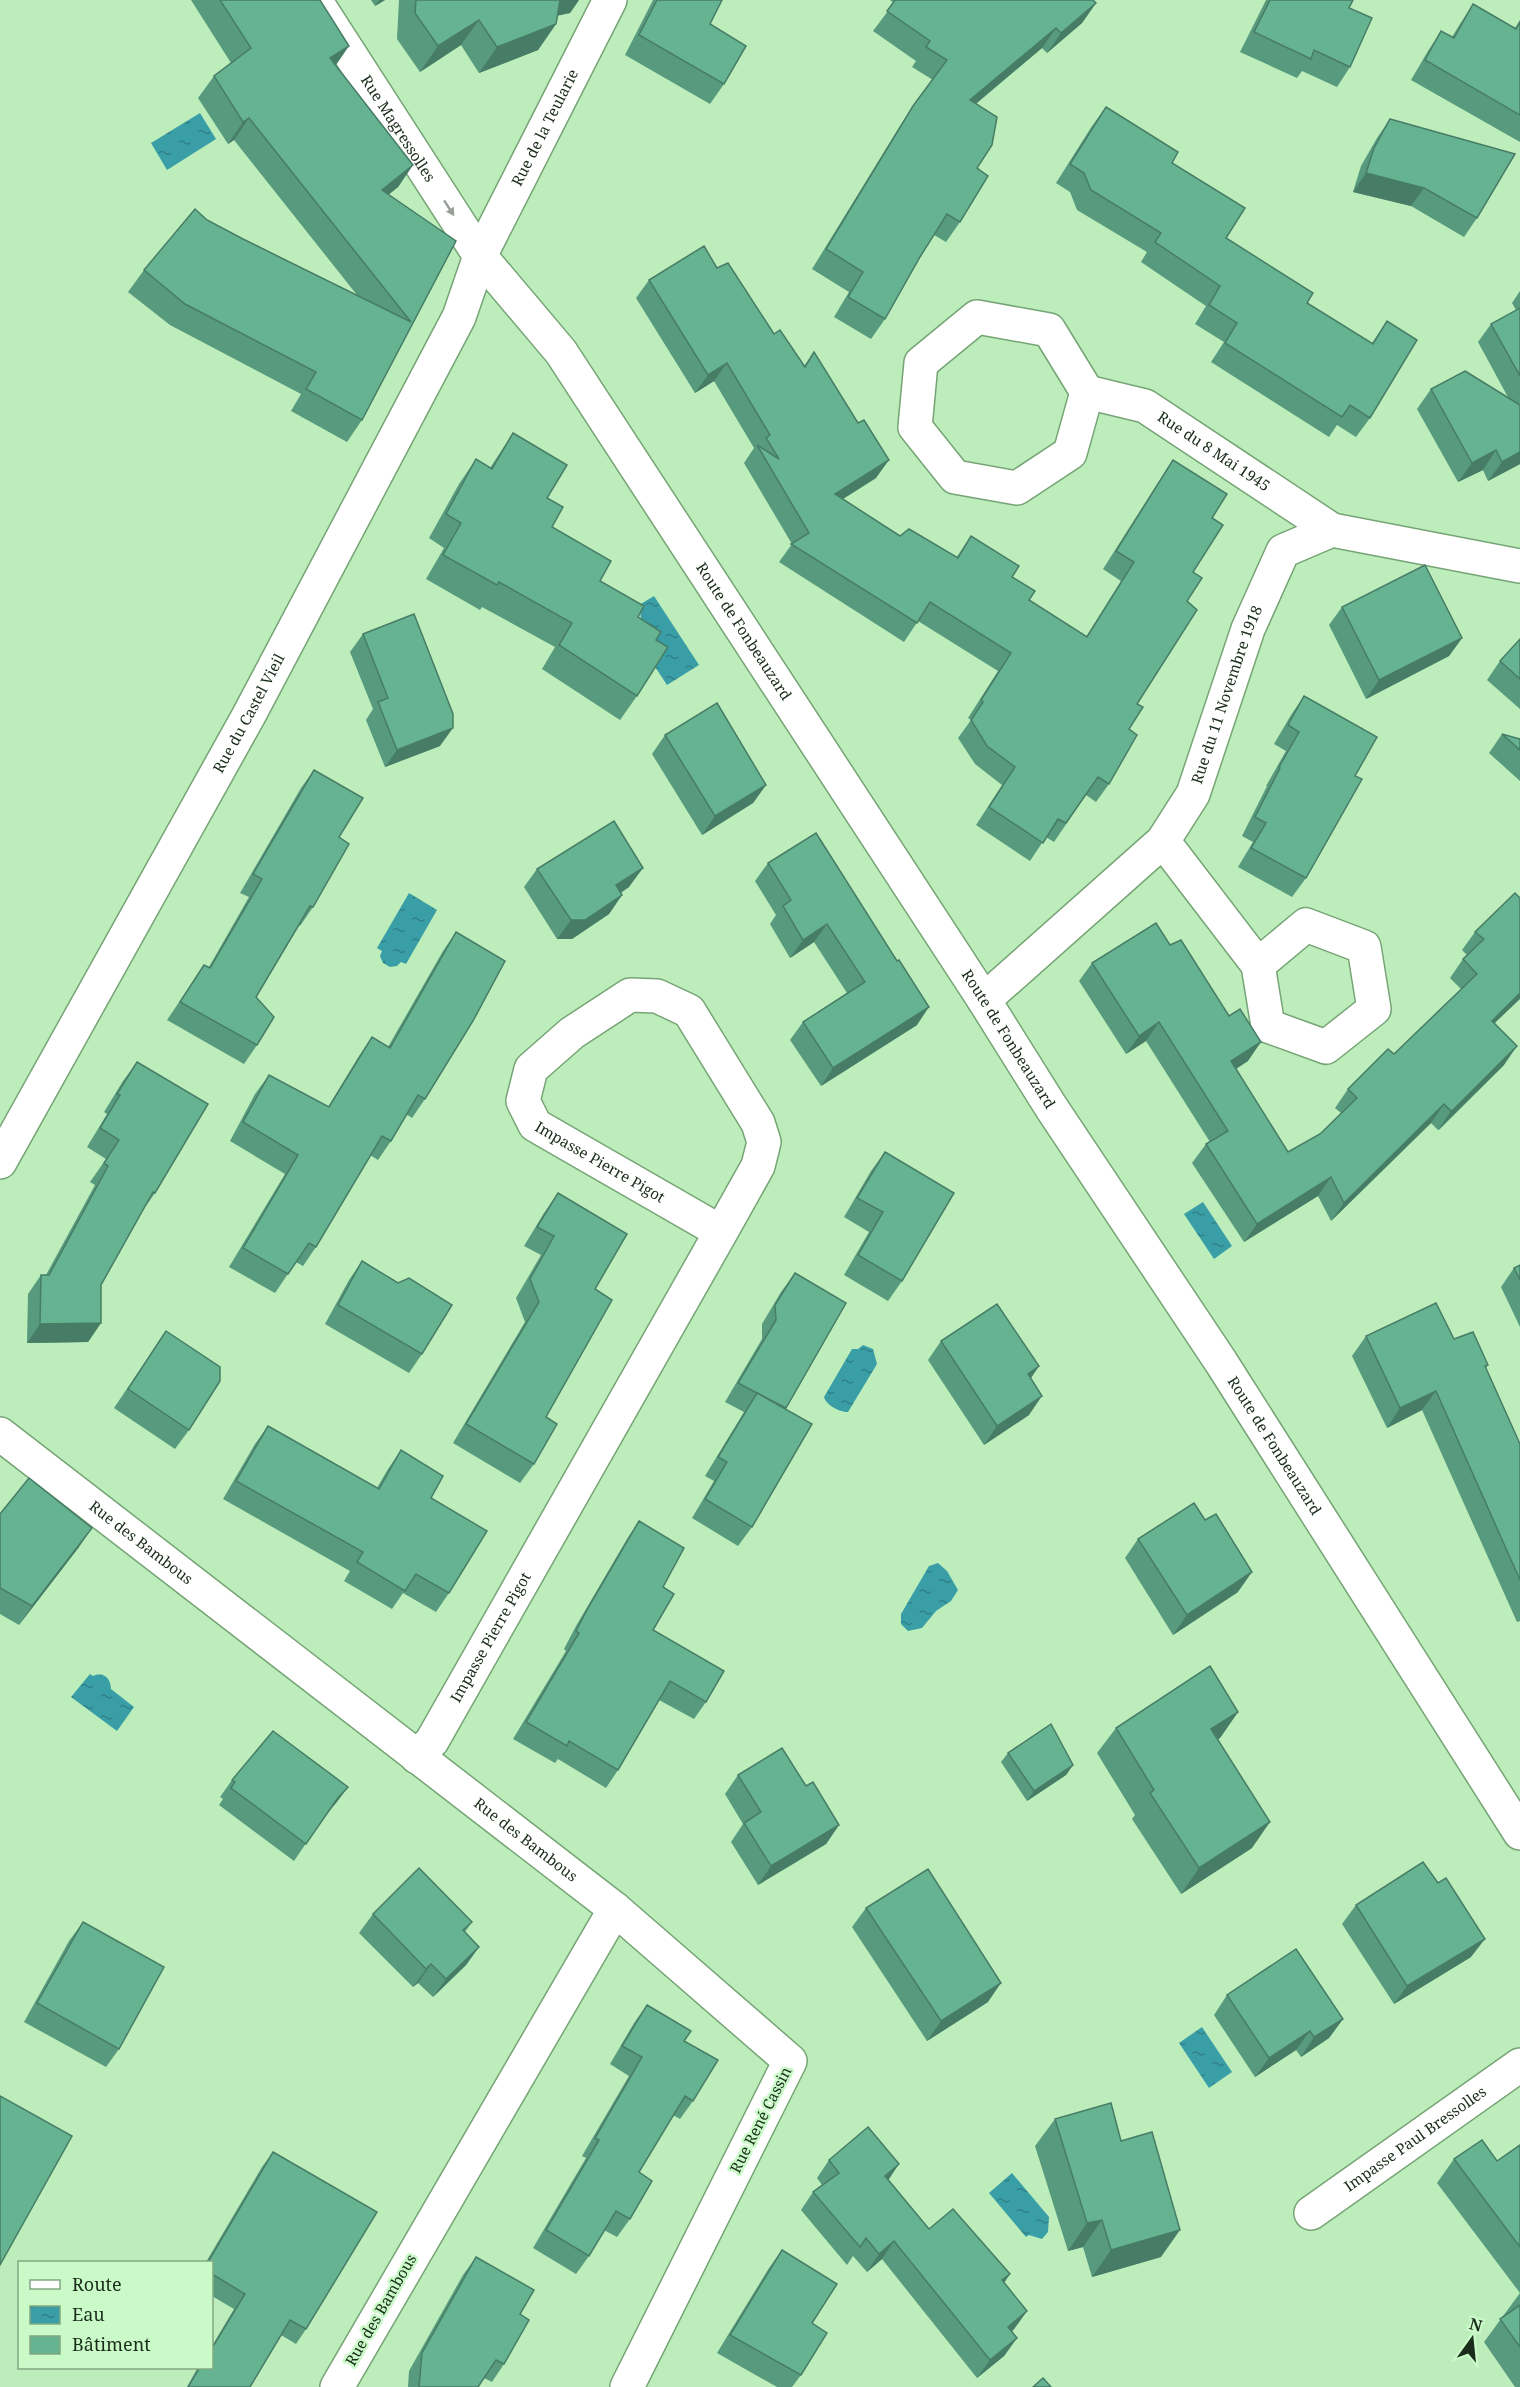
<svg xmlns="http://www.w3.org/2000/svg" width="1520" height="2387" viewBox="0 0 1520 2387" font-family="'Noto Serif',serif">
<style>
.water{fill:url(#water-ripples)}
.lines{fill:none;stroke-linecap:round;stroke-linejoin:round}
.minor-casing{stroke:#76a475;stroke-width:36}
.tertiary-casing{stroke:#76a475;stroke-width:36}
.minor{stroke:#fff;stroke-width:33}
.tertiary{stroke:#fff;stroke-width:33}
.wall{fill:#589a7d}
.shaded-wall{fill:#477d66}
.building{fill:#66b391;stroke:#477d66;stroke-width:1.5}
.oneway{fill:#98a098}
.labels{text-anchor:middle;stroke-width:5;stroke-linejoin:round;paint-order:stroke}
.street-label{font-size:15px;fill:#1a2c1a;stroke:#c9fac8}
</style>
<defs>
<pattern id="water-ripples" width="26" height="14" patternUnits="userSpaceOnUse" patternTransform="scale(1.5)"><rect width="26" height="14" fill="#3a9ea7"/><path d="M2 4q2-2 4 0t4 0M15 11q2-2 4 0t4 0" fill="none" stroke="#308187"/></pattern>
</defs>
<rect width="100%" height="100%" fill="#bcedbb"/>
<g class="water">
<path d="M 200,113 L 216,139 L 167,170 L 151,143 Z"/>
<path d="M 654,596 L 699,665 L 667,685 L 632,632 L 641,618 L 639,605 Z"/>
<path d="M 409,893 L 437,910 L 406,964 L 401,962 L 397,966 L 390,967 L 383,963 L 380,956 L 382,951 L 377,948 Z"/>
<path d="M 1203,1202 L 1232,1246 L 1214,1259 L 1184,1214 Z"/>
<path d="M 863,1345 L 873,1349 L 877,1364 L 848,1412 C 839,1412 826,1405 824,1397 L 852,1349 L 858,1349 Z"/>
<path d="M 938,1563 L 947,1571 L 958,1590 L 951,1601 L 936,1611 L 922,1628 L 908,1631 L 901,1624 L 901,1614 L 929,1566 Z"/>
<path d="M 90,1674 L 93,1676 C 104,1671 111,1679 111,1689 L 134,1707 L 117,1731 L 71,1697 Z"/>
<path d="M 1202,2027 L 1232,2072 L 1209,2088 L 1179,2043 Z"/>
<path d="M 1012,2173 L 1049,2217 L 1048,2232 L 1042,2239 L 1029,2235 L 1026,2237 L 989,2193 Z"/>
</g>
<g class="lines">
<defs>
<g id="minor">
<path d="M 977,317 L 1049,330 L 1087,392 L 1070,453 L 1017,488 L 955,477 L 915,427 L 921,363 Z"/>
<path id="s1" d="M 1087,392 L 1145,406 L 1332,530"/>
<path d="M 1163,841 L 1258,965 L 1268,1026 L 1326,1047 L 1374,1009 L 1364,947 L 1306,925 L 1258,965"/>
<path id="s2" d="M 984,1000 L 1163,841 L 1193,794 L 1248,629 L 1283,551 L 1332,530 L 1520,566"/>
<path id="s3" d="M 0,1162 L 249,715 L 459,317 L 480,256"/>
<path id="s4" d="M 0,1434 L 615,1909 L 337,2387"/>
<path id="s5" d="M 417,1757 L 432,1741 L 721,1232 L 758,1166 L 764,1142 L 758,1123 L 689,1011 L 657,996 L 630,995 L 572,1033 L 531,1069 L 523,1101 L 535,1125 L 721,1232"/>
<path d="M 615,1909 L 790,2061 L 627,2387"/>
<path id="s6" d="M 1311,2213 L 1520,2065"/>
</g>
<g id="tertiary">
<path id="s7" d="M 315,0 L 480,256 L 561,352 L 984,1000 L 1051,1107 L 1221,1362 L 1520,1833"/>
<path id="s8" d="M 480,256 L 610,0"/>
</g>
</defs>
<use href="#minor" class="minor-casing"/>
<use href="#tertiary" class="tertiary-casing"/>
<use href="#minor" class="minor"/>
<use href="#tertiary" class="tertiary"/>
</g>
<g class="wall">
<path d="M 191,0 L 320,0 L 335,65 L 413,165 L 398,187 L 388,195 L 456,241 L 362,420 L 347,442 L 291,411 L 301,394 L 170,325 L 128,292 L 144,270 L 207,220 L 243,239 L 357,295 L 234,140 L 228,144 L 198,98 L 214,76 L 231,63 Z"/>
<path d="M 371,0 L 385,0 L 375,6 Z"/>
<path d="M 399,0 L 579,0 L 570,13 L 558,15 L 556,24 L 538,50 L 479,73 L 461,45 L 420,72 L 397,39 Z"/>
<path d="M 653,0 L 722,0 L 710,24 L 724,84 L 710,104 L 625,55 Z"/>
<path d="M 890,0 L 1093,0 L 1096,3 L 1082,23 L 1047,53 L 1042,48 L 976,104 L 977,168 L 960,222 L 946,242 L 934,235 L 920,257 L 885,319 L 871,339 L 834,317 L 849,292 L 812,269 L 900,126 L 933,80 L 912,67 L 916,61 L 873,31 L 894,3 Z"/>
<path d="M 1266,0 L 1353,0 L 1349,8 L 1350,67 L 1337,87 L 1302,71 L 1297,78 L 1240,52 Z"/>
<path d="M 1473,4 L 1515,28 L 1520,20 L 1520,142 L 1411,80 L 1428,51 L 1441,31 L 1452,37 L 1460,24 Z"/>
<path d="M 1106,107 L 1172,163 L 1226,238 L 1307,303 L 1372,343 L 1387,321 L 1370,418 L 1356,437 L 1337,425 L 1329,437 L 1211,362 L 1224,342 L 1195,324 L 1206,306 L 1141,262 L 1147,252 L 1077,210 L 1070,192 L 1056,183 L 1092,126 Z"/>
<path d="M 1390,119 L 1477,218 L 1464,237 L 1411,206 L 1353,192 L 1361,166 L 1377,138 Z"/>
<path d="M 717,268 L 774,334 L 804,366 L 814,352 L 876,478 L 843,499 L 900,536 L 956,558 L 971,536 L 1012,577 L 1029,600 L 1086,637 L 1121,581 L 1103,569 L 1161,478 L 1173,460 L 1212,518 L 1193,572 L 1187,601 L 1137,704 L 1109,784 L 1096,802 L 1086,795 L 1054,842 L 1046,837 L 1030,861 L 976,825 L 1002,785 L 975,764 L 958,738 L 971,720 L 968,718 L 998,671 L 918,621 L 904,642 L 779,562 L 792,544 L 744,463 L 754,448 L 714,381 L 695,393 L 636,298 L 649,280 Z"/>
<path d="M 1520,291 L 1520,404 L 1518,404 L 1520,464 L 1488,481 L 1483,470 L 1458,482 L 1417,409 L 1431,389 L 1509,399 L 1478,342 L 1491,324 L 1516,310 L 1512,303 Z"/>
<path d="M 513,433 L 547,498 L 552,527 L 600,581 L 638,617 L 656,640 L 637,696 L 620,720 L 542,669 L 555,647 L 482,607 L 480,610 L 426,579 L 444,548 L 429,538 L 459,484 L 476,459 L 490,468 Z"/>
<path d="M 1342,607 L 1462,638 L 1449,656 L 1366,699 L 1329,625 Z"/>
<path d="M 363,634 L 440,746 L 385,767 L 366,720 L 373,709 L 350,652 Z"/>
<path d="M 1520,639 L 1520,709 L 1487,680 L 1500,661 Z"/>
<path d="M 1304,696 L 1355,776 L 1306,878 L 1292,897 L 1238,867 L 1253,842 L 1242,836 L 1267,786 L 1266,786 L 1286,751 L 1274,744 L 1291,715 Z"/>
<path d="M 1502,734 L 1520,739 L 1520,781 L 1489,753 Z"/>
<path d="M 665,735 L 766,785 L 753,803 L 702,835 L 652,754 Z"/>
<path d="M 314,770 L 339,837 L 313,907 L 300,926 L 299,925 L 256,997 L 257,1045 L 244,1064 L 167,1020 L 204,965 L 209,967 L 249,897 L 240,893 L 301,788 Z"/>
<path d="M 816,833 L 917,1025 L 821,1086 L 790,1040 L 803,1022 L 847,993 L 814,942 L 790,958 L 770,924 L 776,915 L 755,881 L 768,863 Z"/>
<path d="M 537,869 L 629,887 L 621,893 L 622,895 L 609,914 L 572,939 L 557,939 L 524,887 Z"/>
<path d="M 1515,893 L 1495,1024 L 1504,1065 L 1440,1129 L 1438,1130 L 1431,1123 L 1331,1221 L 1318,1196 L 1244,1242 L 1192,1163 L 1206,1144 L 1210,1142 L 1146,1041 L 1126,1054 L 1079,981 L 1092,963 L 1170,945 L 1248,1061 L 1236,1069 L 1288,1152 L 1320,1134 L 1341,1113 L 1335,1108 L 1348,1089 L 1394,1054 L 1461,989 L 1450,978 L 1463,959 L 1467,955 L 1462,950 L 1475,932 Z"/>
<path d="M 456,932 L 425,1099 L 412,1118 L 406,1114 L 391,1141 L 378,1160 L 370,1155 L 316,1247 L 303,1266 L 296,1262 L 275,1293 L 229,1267 L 285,1174 L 230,1141 L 255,1094 L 269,1075 L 328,1107 L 359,1056 L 372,1037 L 388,1047 L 443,951 Z"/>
<path d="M 137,1062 L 155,1193 L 143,1210 L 101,1285 L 101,1323 L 88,1342 L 27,1343 L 28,1294 L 41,1275 L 46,1275 L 95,1185 L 90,1182 L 106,1159 L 87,1147 L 107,1114 L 104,1112 L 123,1081 Z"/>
<path d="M 885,1152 L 902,1281 L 888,1301 L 844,1275 L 869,1232 L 844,1217 L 871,1171 Z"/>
<path d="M 558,1193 L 595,1289 L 546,1417 L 534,1464 L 520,1483 L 453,1443 L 525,1322 L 516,1298 L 541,1255 L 524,1246 L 544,1213 Z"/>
<path d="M 362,1261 L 398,1283 L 422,1354 L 409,1373 L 325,1324 L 349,1280 Z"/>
<path d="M 1520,1265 L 1520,1327 L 1501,1287 L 1514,1268 Z"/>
<path d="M 795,1273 L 846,1303 L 785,1409 L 752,1527 L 738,1546 L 692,1518 L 714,1481 L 705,1476 L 744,1412 L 725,1402 L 762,1339 L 762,1324 L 781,1292 Z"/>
<path d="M 166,1331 L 189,1430 L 175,1449 L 114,1408 Z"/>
<path d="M 1366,1336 L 1454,1339 L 1488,1365 L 1486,1368 L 1520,1444 L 1520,1621 L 1517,1622 L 1422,1410 L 1387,1428 L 1352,1356 Z"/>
<path d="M 941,1341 L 1039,1366 L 1031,1378 L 1029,1415 L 984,1445 L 928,1360 Z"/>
<path d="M 268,1426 L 377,1488 L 388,1469 L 401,1450 L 431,1498 L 449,1593 L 436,1612 L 403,1593 L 392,1609 L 344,1581 L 350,1571 L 223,1499 L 255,1444 Z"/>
<path d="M 0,1514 L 79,1547 L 19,1625 L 0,1614 Z"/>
<path d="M 639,1521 L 663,1587 L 653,1630 L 706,1702 L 694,1719 L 659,1700 L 618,1770 L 606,1788 L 558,1759 L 555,1763 L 513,1739 L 566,1651 L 564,1649 L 576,1626 L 627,1539 Z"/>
<path d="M 1138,1539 L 1238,1592 L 1173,1635 L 1125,1558 Z"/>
<path d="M 1238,1712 L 1220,1738 L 1217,1739 L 1252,1848 L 1181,1894 L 1132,1819 L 1135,1815 L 1097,1753 L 1116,1728 Z"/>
<path d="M 1008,1753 L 1073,1765 L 1066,1775 L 1027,1801 L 1001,1762 Z"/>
<path d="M 738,1775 L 806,1786 L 839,1825 L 826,1844 L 758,1885 L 731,1842 L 743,1824 L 725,1794 Z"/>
<path d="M 232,1780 L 348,1787 L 336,1803 L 326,1814 L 294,1861 L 219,1805 L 223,1799 L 220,1797 Z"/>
<path d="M 1356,1905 L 1471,1957 L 1394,2004 L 1342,1924 Z"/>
<path d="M 866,1908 L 988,2002 L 927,2041 L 852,1927 Z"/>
<path d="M 373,1914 L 472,1922 L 465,1932 L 479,1947 L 466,1965 L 433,1997 L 418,1983 L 413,1987 L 359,1933 Z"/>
<path d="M 83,1922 L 119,2049 L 106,2067 L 24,2022 L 69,1941 Z"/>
<path d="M 1227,1995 L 1343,2019 L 1329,2038 L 1301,2057 L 1296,2050 L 1255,2077 L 1214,2015 Z"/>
<path d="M 647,2005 L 684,2041 L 693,2101 L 680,2119 L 673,2115 L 639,2172 L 630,2219 L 617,2237 L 604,2230 L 589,2256 L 576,2274 L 533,2248 L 586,2158 L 582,2156 L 629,2076 L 610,2064 L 634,2023 Z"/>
<path d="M 1055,2119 L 1121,2141 L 1161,2257 L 1092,2277 L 1083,2247 L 1068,2251 L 1035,2146 Z"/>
<path d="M 1520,2145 L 1520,2387 L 1515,2387 L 1484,2342 L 1520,2293 L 1437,2183 L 1454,2159 L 1497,2161 Z"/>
<path d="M 273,2152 L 306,2329 L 296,2344 L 281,2335 L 250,2387 L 187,2387 L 198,2367 L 212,2367 L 212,2346 L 234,2309 L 212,2296 L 212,2262 L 206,2262 L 262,2167 Z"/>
<path d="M 829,2160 L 888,2180 L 929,2229 L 1010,2274 L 1004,2283 L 1027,2311 L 1014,2329 L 1012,2332 L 1017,2338 L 1004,2356 L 977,2378 L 882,2259 L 867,2272 L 853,2256 L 847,2265 L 801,2210 L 813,2192 L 822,2185 L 817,2178 Z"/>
<path d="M 782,2250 L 812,2323 L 801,2375 L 792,2387 L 777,2387 L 717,2353 L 769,2268 Z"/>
<path d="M 476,2257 L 520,2314 L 504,2364 L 492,2382 L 484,2378 L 478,2387 L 408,2387 L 409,2371 L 463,2275 Z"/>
</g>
<g class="shaded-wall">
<path d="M 379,0 L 385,0 L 375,6 Z"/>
<path d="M 556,0 L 579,0 L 570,13 L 543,19 Z"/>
<path d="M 1096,3 L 1082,23 L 1047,53 L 1061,33 Z"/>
<path d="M 479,20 L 461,45 L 420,72 L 438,46 Z"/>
<path d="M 556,24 L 538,50 L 479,73 L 497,47 Z"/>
<path d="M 1056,28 L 1042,48 L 956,120 L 970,100 Z"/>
<path d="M 349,46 L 334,68 L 330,58 Z"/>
<path d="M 249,118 L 234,140 L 228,144 L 243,122 Z"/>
<path d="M 413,165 L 398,187 L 367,212 L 382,190 Z"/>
<path d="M 1366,173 L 1424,188 L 1411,206 L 1353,192 Z"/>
<path d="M 727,363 L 714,381 L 695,393 L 708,375 Z"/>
<path d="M 1496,450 L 1483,470 L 1458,482 L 1472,463 Z"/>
<path d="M 1520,452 L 1520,464 L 1488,481 L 1502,462 Z"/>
<path d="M 889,460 L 876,478 L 822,512 L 835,494 Z"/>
<path d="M 1462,638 L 1449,656 L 1366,699 L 1379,680 Z"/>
<path d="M 453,728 L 440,746 L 385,767 L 397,750 Z"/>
<path d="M 766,785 L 753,803 L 702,835 L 715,816 Z"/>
<path d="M 643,868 L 629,887 L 603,903 L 616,885 Z"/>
<path d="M 622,895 L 609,914 L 572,939 L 557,939 L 571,920 Z"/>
<path d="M 827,924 L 814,942 L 790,958 L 803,940 Z"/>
<path d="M 1520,993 L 1520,999 L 1478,1039 L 1492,1021 Z"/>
<path d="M 929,1007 L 917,1025 L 821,1086 L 833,1068 Z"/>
<path d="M 1159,1022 L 1146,1041 L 1126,1054 L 1139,1036 Z"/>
<path d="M 1261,1042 L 1248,1061 L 1218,1080 L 1231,1061 Z"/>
<path d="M 1517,1046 L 1504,1065 L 1438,1130 L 1451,1111 Z"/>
<path d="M 1444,1104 L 1431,1123 L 1331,1221 L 1344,1203 Z"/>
<path d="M 1331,1177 L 1318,1196 L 1244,1242 L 1257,1224 Z"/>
<path d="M 101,1323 L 88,1342 L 27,1343 L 40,1324 Z"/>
<path d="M 1039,1366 L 1026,1385 L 1028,1374 Z"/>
<path d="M 1436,1391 L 1422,1410 L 1387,1428 L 1400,1408 Z"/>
<path d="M 1042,1396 L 1029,1415 L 984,1445 L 997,1426 Z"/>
<path d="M 92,1528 L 79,1547 L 19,1625 L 32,1606 Z"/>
<path d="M 1252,1572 L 1238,1592 L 1173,1635 L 1187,1615 Z"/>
<path d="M 1238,1712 L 1220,1738 L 1192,1755 L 1211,1729 Z"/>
<path d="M 1073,1765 L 1066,1775 L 1027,1801 L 1034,1791 Z"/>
<path d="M 348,1787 L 336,1803 L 325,1816 L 337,1799 Z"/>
<path d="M 1270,1822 L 1252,1848 L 1181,1894 L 1199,1868 Z"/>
<path d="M 839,1825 L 826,1844 L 758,1885 L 771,1866 Z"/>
<path d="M 1485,1939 L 1471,1957 L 1394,2004 L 1407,1986 Z"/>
<path d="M 479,1947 L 466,1965 L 433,1997 L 446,1979 Z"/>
<path d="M 431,1964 L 418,1983 L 413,1987 L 426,1969 Z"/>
<path d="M 1001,1983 L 988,2002 L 927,2041 L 941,2021 Z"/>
<path d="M 1343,2019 L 1329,2038 L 1301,2057 L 1314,2037 Z"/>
<path d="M 1310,2031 L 1296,2050 L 1255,2077 L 1269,2058 Z"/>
<path d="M 899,2164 L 887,2182 L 885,2176 Z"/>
<path d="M 1102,2220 L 1083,2247 L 1068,2251 L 1087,2223 Z"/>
<path d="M 1180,2230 L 1161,2257 L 1092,2277 L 1111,2250 Z"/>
<path d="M 894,2241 L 882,2259 L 867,2272 L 879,2254 Z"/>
<path d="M 1010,2274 L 997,2292 L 1002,2280 Z"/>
<path d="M 1027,2311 L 1014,2329 L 996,2345 L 1008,2327 Z"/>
<path d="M 1017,2338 L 1004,2356 L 977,2378 L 990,2360 Z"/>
</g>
<g class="building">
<path d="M 220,0 L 320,0 L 349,46 L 330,58 L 413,165 L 382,190 L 456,241 L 362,420 L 306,389 L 316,372 L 185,304 L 144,270 L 195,209 L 207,220 L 243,239 L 411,322 L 249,118 L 243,122 L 214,76 L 251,48 Z"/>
<path d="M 416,0 L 560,0 L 556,24 L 497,47 L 479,20 L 438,46 L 415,13 Z"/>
<path d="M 657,0 L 722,0 L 710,24 L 746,46 L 724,84 L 639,35 Z"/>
<path d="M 895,0 L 1093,0 L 1096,3 L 1061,33 L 1056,28 L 970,100 L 997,117 L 992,145 L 977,168 L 988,176 L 960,222 L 947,214 L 920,257 L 885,319 L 848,297 L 863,272 L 826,249 L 913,106 L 947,60 L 926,47 L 930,41 L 887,11 Z"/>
<path d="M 1270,0 L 1353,0 L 1349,8 L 1372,18 L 1350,67 L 1314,50 L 1311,59 L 1254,32 Z"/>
<path d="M 1473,4 L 1516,29 L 1520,22 L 1520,115 L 1425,60 L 1441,31 L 1454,38 Z"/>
<path d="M 1106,107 L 1178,152 L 1172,163 L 1245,208 L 1226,238 L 1313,293 L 1307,303 L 1373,344 L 1387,321 L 1417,340 L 1370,418 L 1350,405 L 1342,417 L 1225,343 L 1237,323 L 1209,305 L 1220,286 L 1155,242 L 1161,233 L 1091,190 L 1084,173 L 1070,164 Z"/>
<path d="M 1390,119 L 1515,154 L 1477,218 L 1424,188 L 1366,173 L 1374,148 Z"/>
<path d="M 704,246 L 717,268 L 728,263 L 774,334 L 780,330 L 805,367 L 814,352 L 858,423 L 864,420 L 889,460 L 835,494 L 900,536 L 909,529 L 958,558 L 971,536 L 1019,566 L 1012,577 L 1035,591 L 1029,600 L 1087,637 L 1134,562 L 1116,551 L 1173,460 L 1227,494 L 1212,518 L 1223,525 L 1193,572 L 1202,578 L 1187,601 L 1197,610 L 1137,704 L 1143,707 L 1129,729 L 1137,735 L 1109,784 L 1098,777 L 1066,823 L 1058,819 L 1043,843 L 989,807 L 1015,767 L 987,746 L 971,720 L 983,702 L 981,700 L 1011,653 L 930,602 L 917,623 L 791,544 L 809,533 L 757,445 L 779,459 L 766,438 L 770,435 L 727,363 L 708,375 L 649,280 Z"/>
<path d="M 1520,308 L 1520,376 L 1491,324 Z"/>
<path d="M 1465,371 L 1520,405 L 1520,452 L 1502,462 L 1496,450 L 1472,463 L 1431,389 Z"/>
<path d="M 513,433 L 567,465 L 547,498 L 563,507 L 552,527 L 611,561 L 600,581 L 644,606 L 638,617 L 661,632 L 656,640 L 668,647 L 637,696 L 559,645 L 572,623 L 499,582 L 497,585 L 443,555 L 461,523 L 446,514 L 476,459 L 492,469 Z"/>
<path d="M 1425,565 L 1462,638 L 1379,680 L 1342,607 Z"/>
<path d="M 414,614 L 453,714 L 453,728 L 397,750 L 378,702 L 388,698 L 363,634 Z"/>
<path d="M 1520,639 L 1520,679 L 1500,661 Z"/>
<path d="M 1304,696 L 1377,737 L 1355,776 L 1362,779 L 1306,878 L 1251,848 L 1266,823 L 1255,817 L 1280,768 L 1279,767 L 1299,732 L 1288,725 Z"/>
<path d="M 717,703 L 766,785 L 715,816 L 665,735 Z"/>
<path d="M 1502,734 L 1520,739 L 1520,750 Z"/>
<path d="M 314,770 L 363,798 L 339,837 L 349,844 L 313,907 L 310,906 L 256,997 L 274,1017 L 257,1045 L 180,1002 L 204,965 L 210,968 L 262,879 L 253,874 Z"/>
<path d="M 614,821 L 643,868 L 616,885 L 622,895 L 585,920 L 571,920 L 537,869 Z"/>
<path d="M 816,833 L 897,961 L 899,960 L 929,1007 L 833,1068 L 803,1022 L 865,982 L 827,924 L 803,940 L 783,906 L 791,900 L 768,863 Z"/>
<path d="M 1515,893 L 1520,898 L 1520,993 L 1492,1021 L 1517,1046 L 1453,1110 L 1451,1111 L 1444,1104 L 1344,1203 L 1331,1177 L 1257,1224 L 1206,1144 L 1228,1131 L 1159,1022 L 1139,1036 L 1092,963 L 1156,923 L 1170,945 L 1181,940 L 1229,1016 L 1240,1009 L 1261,1042 L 1231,1061 L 1288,1152 L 1320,1134 L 1357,1098 L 1348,1089 L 1388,1049 L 1394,1054 L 1477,974 L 1463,959 L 1484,939 L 1475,932 Z"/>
<path d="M 456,932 L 505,961 L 473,1021 L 425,1099 L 418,1095 L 391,1141 L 382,1136 L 316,1247 L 309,1243 L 288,1274 L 243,1248 L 298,1155 L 243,1122 L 269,1075 L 329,1107 L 372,1037 L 390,1048 Z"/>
<path d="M 137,1062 L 208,1104 L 155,1193 L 153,1192 L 101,1285 L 101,1323 L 40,1324 L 41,1275 L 49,1275 L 108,1166 L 104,1163 L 119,1140 L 100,1128 L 120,1095 L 117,1094 Z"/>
<path d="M 885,1152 L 954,1193 L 902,1281 L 858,1255 L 883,1212 L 857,1198 Z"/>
<path d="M 558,1193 L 627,1234 L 595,1289 L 612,1300 L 546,1417 L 557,1424 L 534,1464 L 466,1424 L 539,1302 L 530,1279 L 554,1236 L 537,1227 Z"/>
<path d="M 362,1261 L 398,1283 L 409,1278 L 452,1305 L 422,1354 L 338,1305 Z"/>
<path d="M 1520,1265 L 1520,1280 L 1514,1268 Z"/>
<path d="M 795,1273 L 846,1303 L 786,1408 L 738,1383 L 776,1320 L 775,1305 Z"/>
<path d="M 1436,1303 L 1454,1339 L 1473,1332 L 1488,1365 L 1485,1366 L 1520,1444 L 1520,1580 L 1436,1391 L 1400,1408 L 1366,1336 Z"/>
<path d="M 997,1304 L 1039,1366 L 1028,1374 L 1042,1396 L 997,1426 L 941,1341 Z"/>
<path d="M 166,1331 L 220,1367 L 220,1381 L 189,1430 L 128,1389 Z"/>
<path d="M 757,1393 L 812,1424 L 752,1527 L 705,1499 L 727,1462 L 718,1457 Z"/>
<path d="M 268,1426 L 379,1489 L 401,1450 L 443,1476 L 431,1498 L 487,1531 L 449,1593 L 416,1574 L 405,1591 L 357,1562 L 363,1552 L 236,1481 Z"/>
<path d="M 29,1478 L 92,1528 L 32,1606 L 0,1588 L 0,1514 Z"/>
<path d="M 1194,1503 L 1205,1520 L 1216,1514 L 1252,1572 L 1187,1615 L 1138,1539 Z"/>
<path d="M 639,1521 L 684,1548 L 663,1587 L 674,1594 L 653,1630 L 724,1671 L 706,1702 L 670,1681 L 618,1770 L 569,1741 L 567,1746 L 526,1722 L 579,1633 L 576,1631 L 588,1608 Z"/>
<path d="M 1210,1666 L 1238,1712 L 1211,1729 L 1270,1822 L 1199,1868 L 1150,1793 L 1154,1790 L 1116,1728 Z"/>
<path d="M 1051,1724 L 1073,1765 L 1034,1791 L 1008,1753 Z"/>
<path d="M 273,1731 L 348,1787 L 337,1799 L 306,1844 L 231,1788 L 235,1782 L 232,1780 Z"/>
<path d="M 782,1748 L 806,1786 L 813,1782 L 839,1825 L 771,1866 L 744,1823 L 761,1812 L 738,1775 Z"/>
<path d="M 1423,1862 L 1438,1883 L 1446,1878 L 1485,1939 L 1407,1986 L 1356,1905 Z"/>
<path d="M 419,1868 L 472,1922 L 463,1930 L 479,1947 L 446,1979 L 431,1964 L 426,1969 L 373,1914 Z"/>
<path d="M 928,1869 L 1001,1983 L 941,2021 L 866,1908 Z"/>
<path d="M 83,1922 L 164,1967 L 119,2049 L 37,2003 Z"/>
<path d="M 1296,1949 L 1343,2019 L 1314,2037 L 1310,2031 L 1269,2058 L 1227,1995 Z"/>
<path d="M 647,2005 L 691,2031 L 684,2041 L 718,2060 L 693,2101 L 685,2096 L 639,2172 L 652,2181 L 630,2219 L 616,2211 L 589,2256 L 546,2230 L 599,2140 L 595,2138 L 642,2057 L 622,2046 Z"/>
<path d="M 0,2096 L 72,2136 L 0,2265 Z"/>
<path d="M 1111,2103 L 1121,2141 L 1152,2132 L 1180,2230 L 1111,2250 L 1102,2220 L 1087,2223 L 1055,2119 Z"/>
<path d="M 868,2127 L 899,2164 L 885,2176 L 929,2229 L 953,2209 L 1010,2274 L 1002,2280 L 1027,2311 L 1008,2327 L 1017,2338 L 990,2360 L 894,2241 L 879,2254 L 866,2238 L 860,2247 L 813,2192 L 839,2173 L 829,2160 Z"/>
<path d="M 1482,2140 L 1497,2161 L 1520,2145 L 1520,2247 L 1454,2159 Z"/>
<path d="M 273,2152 L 377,2212 L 306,2329 L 290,2320 L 250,2387 L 188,2387 L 200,2367 L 212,2367 L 212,2348 L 245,2294 L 212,2274 L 212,2262 L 208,2262 Z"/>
<path d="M 782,2250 L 837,2284 L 812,2323 L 827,2333 L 801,2375 L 730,2335 Z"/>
<path d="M 476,2257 L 534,2290 L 520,2314 L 529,2320 L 504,2364 L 496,2360 L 478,2387 L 419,2387 L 422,2353 Z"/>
<path d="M 1520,2305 L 1520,2347 L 1500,2319 Z"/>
<path d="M 1043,2378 L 1051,2387 L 1033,2387 Z"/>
</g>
<defs><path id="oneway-solid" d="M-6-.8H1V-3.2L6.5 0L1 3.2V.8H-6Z" transform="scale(1.5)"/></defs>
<use class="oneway" href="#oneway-solid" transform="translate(449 208) rotate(57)"/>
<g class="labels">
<g class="street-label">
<text dy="5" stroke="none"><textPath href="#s7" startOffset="153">Rue Magressolles</textPath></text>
<text dy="5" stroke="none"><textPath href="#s8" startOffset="144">Rue de la Teularie</textPath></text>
<text dy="5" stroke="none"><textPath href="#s1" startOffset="142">Rue du 8 Mai 1945</textPath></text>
<text dy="5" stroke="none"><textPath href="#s7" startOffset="764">Route de Fonbeauzard</textPath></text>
<text dy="5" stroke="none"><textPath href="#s2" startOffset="400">Rue du 11 Novembre 1918</textPath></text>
<text dy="5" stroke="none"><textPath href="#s3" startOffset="513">Rue du Castel Vieil</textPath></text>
<text dy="5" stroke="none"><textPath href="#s7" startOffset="1250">Route de Fonbeauzard</textPath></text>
<text dy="5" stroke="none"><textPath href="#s5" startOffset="1180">Impasse Pierre Pigot</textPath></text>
<text dy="5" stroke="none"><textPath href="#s7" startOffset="1736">Route de Fonbeauzard</textPath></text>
<text dy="5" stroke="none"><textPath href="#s4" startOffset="178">Rue des Bambous</textPath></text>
<text dy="5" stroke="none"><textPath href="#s5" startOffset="141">Impasse Pierre Pigot</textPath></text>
<text dy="5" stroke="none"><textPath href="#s4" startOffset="664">Rue des Bambous</textPath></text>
<text transform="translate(761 2120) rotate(-63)" y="5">Rue René Cassin</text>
<text dy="5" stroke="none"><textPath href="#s6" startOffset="128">Impasse Paul Bressolles</textPath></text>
<text transform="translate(381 2310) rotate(-60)" y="5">Rue des Bambous</text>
</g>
</g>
<rect x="18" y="2261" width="195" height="108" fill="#c9fac8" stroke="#83a882" stroke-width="1.5"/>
<rect x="30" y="2280" width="30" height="9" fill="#ffffff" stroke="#83a882" stroke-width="1.5"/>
<text x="72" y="2291" font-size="18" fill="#1a2c1a">Route</text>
<rect x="30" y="2306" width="30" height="18" fill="url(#water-ripples)" stroke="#83a882" stroke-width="1.5"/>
<text x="72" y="2321" font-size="18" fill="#1a2c1a">Eau</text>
<rect x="30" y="2336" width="30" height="18" fill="#66b391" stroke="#83a882" stroke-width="1.5"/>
<text x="72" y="2351" font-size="18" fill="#1a2c1a">Bâtiment</text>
<g transform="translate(1472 2339) rotate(15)" stroke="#c9fac8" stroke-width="4.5" paint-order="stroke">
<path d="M0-4.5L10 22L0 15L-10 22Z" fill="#1a2c1a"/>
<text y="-9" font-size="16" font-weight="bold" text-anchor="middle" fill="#1a2c1a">N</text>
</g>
</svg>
